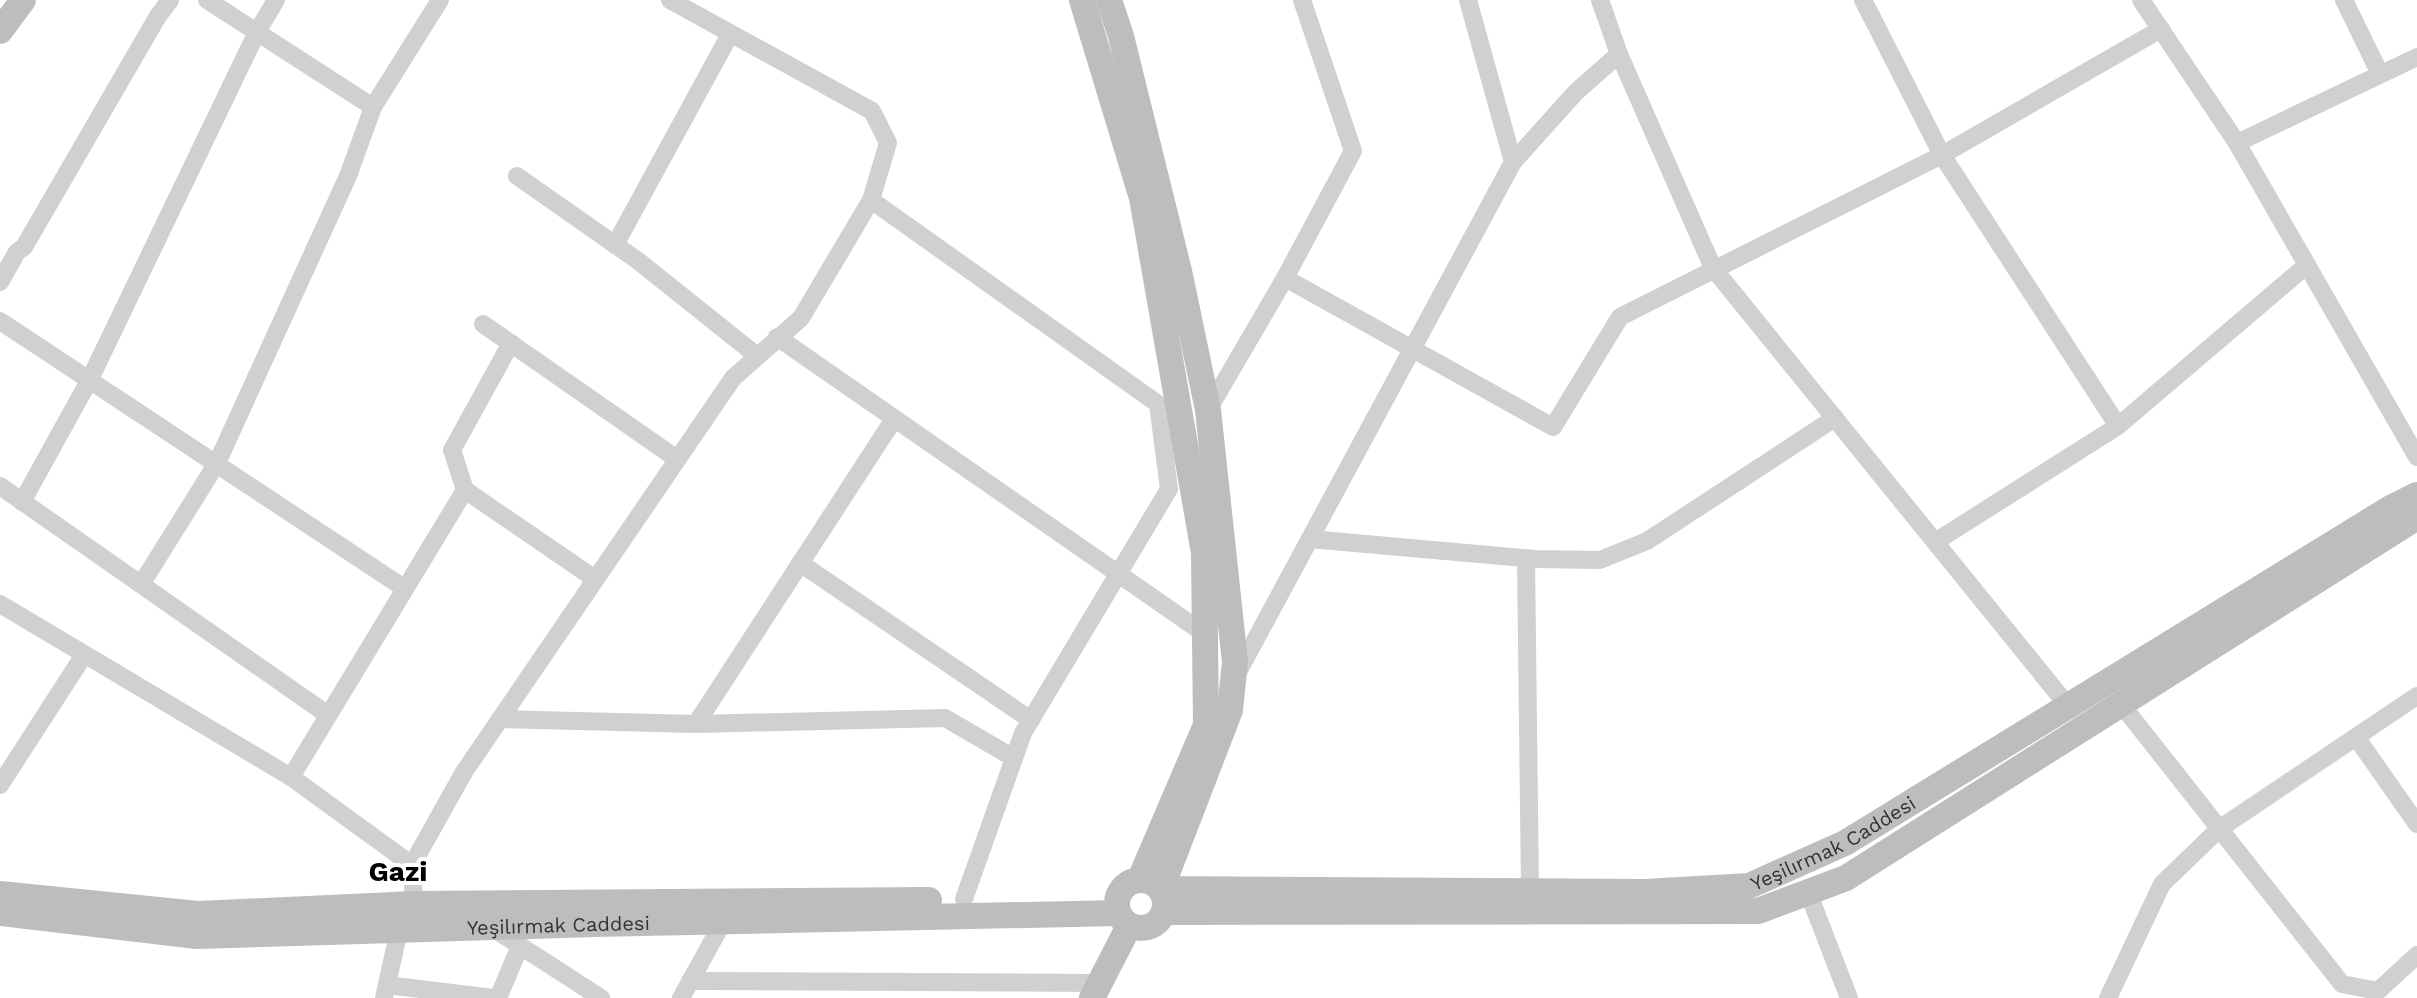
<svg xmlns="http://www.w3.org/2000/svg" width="2417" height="998" viewBox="0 0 2417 998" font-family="'Work Sans',sans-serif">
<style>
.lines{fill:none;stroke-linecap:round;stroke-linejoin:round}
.street{stroke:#d0d0d0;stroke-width:18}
.secondary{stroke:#bdbdbd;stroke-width:26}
.labels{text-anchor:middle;stroke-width:8;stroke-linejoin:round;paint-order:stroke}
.street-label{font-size:20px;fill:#333;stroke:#fff}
.district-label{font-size:28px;font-weight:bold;fill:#000;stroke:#fff}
</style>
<rect width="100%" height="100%" fill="#fff"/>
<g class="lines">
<g class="street">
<path d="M 207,0 L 373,107 L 440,0"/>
<path d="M 1600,0 L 1619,54 L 1713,268 L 2068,706"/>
<path d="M 1863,0 L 1942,155 L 2118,426"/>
<path d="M 2141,0 L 2237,143 L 2417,457"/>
<path d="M 2344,0 L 2380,74"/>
<path d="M 2237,143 L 2417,57"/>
<path d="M 1513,162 L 1576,92 L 1619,54"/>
<path d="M 517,176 L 637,260 L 756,355"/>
<path d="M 871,200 L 1158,404 L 1169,489 L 1023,733 L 964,899"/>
<path d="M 615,245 L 728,38"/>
<path d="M 1285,278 L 1553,427 L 1620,317 L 1942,155 L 2161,29"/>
<path d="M 0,282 L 17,252 L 24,247 L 158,16 L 170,0"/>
<path d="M 0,321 L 404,588"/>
<path d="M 483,324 L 677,459"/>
<path d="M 777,337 L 1205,634"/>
<path d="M 1208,410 L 1285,278 L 1353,151 L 1302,0"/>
<path d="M 0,486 L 328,715"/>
<path d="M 465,490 L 452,450 L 511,343"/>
<path d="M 22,502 L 90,379 L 257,32 L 276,0"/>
<path d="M 1310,539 L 1535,559 L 1600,560 L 1647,541 L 1835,418"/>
<path d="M 1935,542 L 2118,426 L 2307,265"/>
<path d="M 1526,559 L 1530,891"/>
<path d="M 800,563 L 1031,720"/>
<path d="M 142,583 L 217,463 L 348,176 L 373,107"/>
<path d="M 0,604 L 291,777"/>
<path d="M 1237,674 L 1513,162 L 1468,0"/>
<path d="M 2121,704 L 2342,984 L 2378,991 L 2417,955"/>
<path d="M 500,719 L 696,724 L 945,718 L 1014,758"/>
<path d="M 696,724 L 894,419"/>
<path d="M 2356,737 L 2417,824"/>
<path d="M 0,785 L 84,655"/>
<path d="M 412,865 L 291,777 L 465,490 L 595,579"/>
<path d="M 1808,892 L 1849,998"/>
<path d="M 414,904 L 412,865 L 464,772 L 733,378 L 801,318 L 871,200 L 888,143 L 872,111 L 670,0"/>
<path d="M 491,927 L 601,998"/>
<path d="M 690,981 L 1100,983"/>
<path d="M 387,985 L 493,998"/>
<path d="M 384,998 L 399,930"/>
<path d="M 498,998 L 520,946"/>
<path d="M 681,998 L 723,922"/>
<path d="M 2108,998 L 2162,884 L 2219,829 L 2417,696"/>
</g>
<g class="secondary">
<path d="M 1082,0 L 1142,198 L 1204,553 L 1206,725 L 1140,879"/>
<path id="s1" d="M 1109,0 L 1121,36 L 1179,271 L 1208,410 L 1235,662 L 1230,710 L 1161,889 L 1645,892 L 1749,886 L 1845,843 L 2389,509 L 2417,495"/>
<path d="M 0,31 L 23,0"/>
<circle cx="1141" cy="904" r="24"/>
<path d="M 0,894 L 198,914 L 414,904 L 929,900"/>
<path d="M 1164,912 L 1758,911 L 1846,878 L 2417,517"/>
<path id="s2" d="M 0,913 L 197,936 L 595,924 L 1118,913"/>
<path d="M 1092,998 L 1129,926"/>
</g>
</g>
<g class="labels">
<g class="street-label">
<text dy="7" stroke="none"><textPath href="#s1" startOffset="1598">Yeşilırmak Caddesi</textPath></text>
<text dy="7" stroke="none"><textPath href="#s2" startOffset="560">Yeşilırmak Caddesi</textPath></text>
</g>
<g class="district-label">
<text x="398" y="881">Gazi</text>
</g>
</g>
</svg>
